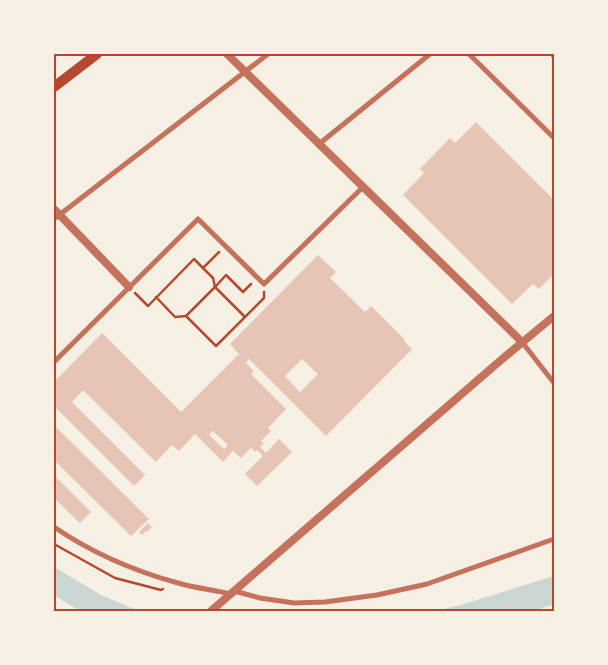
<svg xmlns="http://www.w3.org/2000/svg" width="608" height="665" viewBox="0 0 608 665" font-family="Jost,sans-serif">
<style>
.water{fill:#c9d6d2}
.building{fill:#e6c5b7;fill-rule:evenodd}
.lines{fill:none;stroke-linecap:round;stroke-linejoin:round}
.path{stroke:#b5482f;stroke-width:2.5}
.minor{stroke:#c5725c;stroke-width:5}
.tertiary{stroke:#c5725c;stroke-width:8}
.primary{stroke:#b5482f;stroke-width:10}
.neatline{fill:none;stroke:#b5482f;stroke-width:2}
</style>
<rect width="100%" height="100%" fill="#f6efe4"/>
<g class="water">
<path d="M 54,567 L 101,595 L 139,611 L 83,611 L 73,607 L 54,595 Z"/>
<path d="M 554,576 L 554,604 L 534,611 L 435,611 L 461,605 Z"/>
</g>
<g class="building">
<path d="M 476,122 L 554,200 L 554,274 L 539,289 L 533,284 L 512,304 L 403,195 L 424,173 L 420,169 L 450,138 L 455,143 Z"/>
<path d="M 318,255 L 336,272 L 330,278 L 365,312 L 371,306 L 405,340 L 404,341 L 412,349 L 326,436 L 249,359 L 246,363 L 254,371 L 251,374 L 286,409 L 268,428 L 271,431 L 261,441 L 264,443 L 260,447 L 266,453 L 279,439 L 292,452 L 257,486 L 245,474 L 263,456 L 257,450 L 255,452 L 251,448 L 241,458 L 233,451 L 223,462 L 195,434 L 179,451 L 172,445 L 156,462 L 83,390 L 72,402 L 145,475 L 134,486 L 54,406 L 54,382 L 102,333 L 181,412 L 239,354 L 230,344 ZM 302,359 L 318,374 L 300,392 L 285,376 ZM 213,431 L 228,445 L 224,449 L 209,435 Z"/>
<path d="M 54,425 L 149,519 L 131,536 L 54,460 Z"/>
<path d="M 54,475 L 91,512 L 80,523 L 54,498 Z"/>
<path d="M 148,523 L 152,527 L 147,532 L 146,531 L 142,535 L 139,532 Z"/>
</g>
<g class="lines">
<g class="path">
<path d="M 215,287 L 226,275 L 243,292 L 251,284"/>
<path d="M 215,287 L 213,278 L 203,268 L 219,252"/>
<path d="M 135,293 L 148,306 L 194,259 L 203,268"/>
<path d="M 156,297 L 175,317 L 186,316"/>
<path d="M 245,317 L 215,287 L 186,316 L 216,346 L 264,298 L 264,292"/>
<path d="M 54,544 L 115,578 L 161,590 L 163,589"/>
</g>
<g class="minor">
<path d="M 469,54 L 554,138"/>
<path d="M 553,54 L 554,57"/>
<path d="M 319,144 L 430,54"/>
<path d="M 54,219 L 268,54"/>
<path d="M 522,342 L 554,383"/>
<path d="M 54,362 L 198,219 L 264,284 L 363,187"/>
<path d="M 54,527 C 92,553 134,571 178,583 C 195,588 214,590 231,594"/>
<path d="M 234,591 L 260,598 L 294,603 L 325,602 L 377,595 L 427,584 L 554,539"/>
</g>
<g class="tertiary">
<path d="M 227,54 L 522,342"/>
<path d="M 54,209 L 129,287"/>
<path d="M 211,611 L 501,360 L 554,316"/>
</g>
<path class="primary" d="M 54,87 L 97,54"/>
</g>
<rect width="608" height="665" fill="none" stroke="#f6efe4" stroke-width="110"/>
<rect x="55" y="55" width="498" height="555" class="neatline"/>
</svg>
